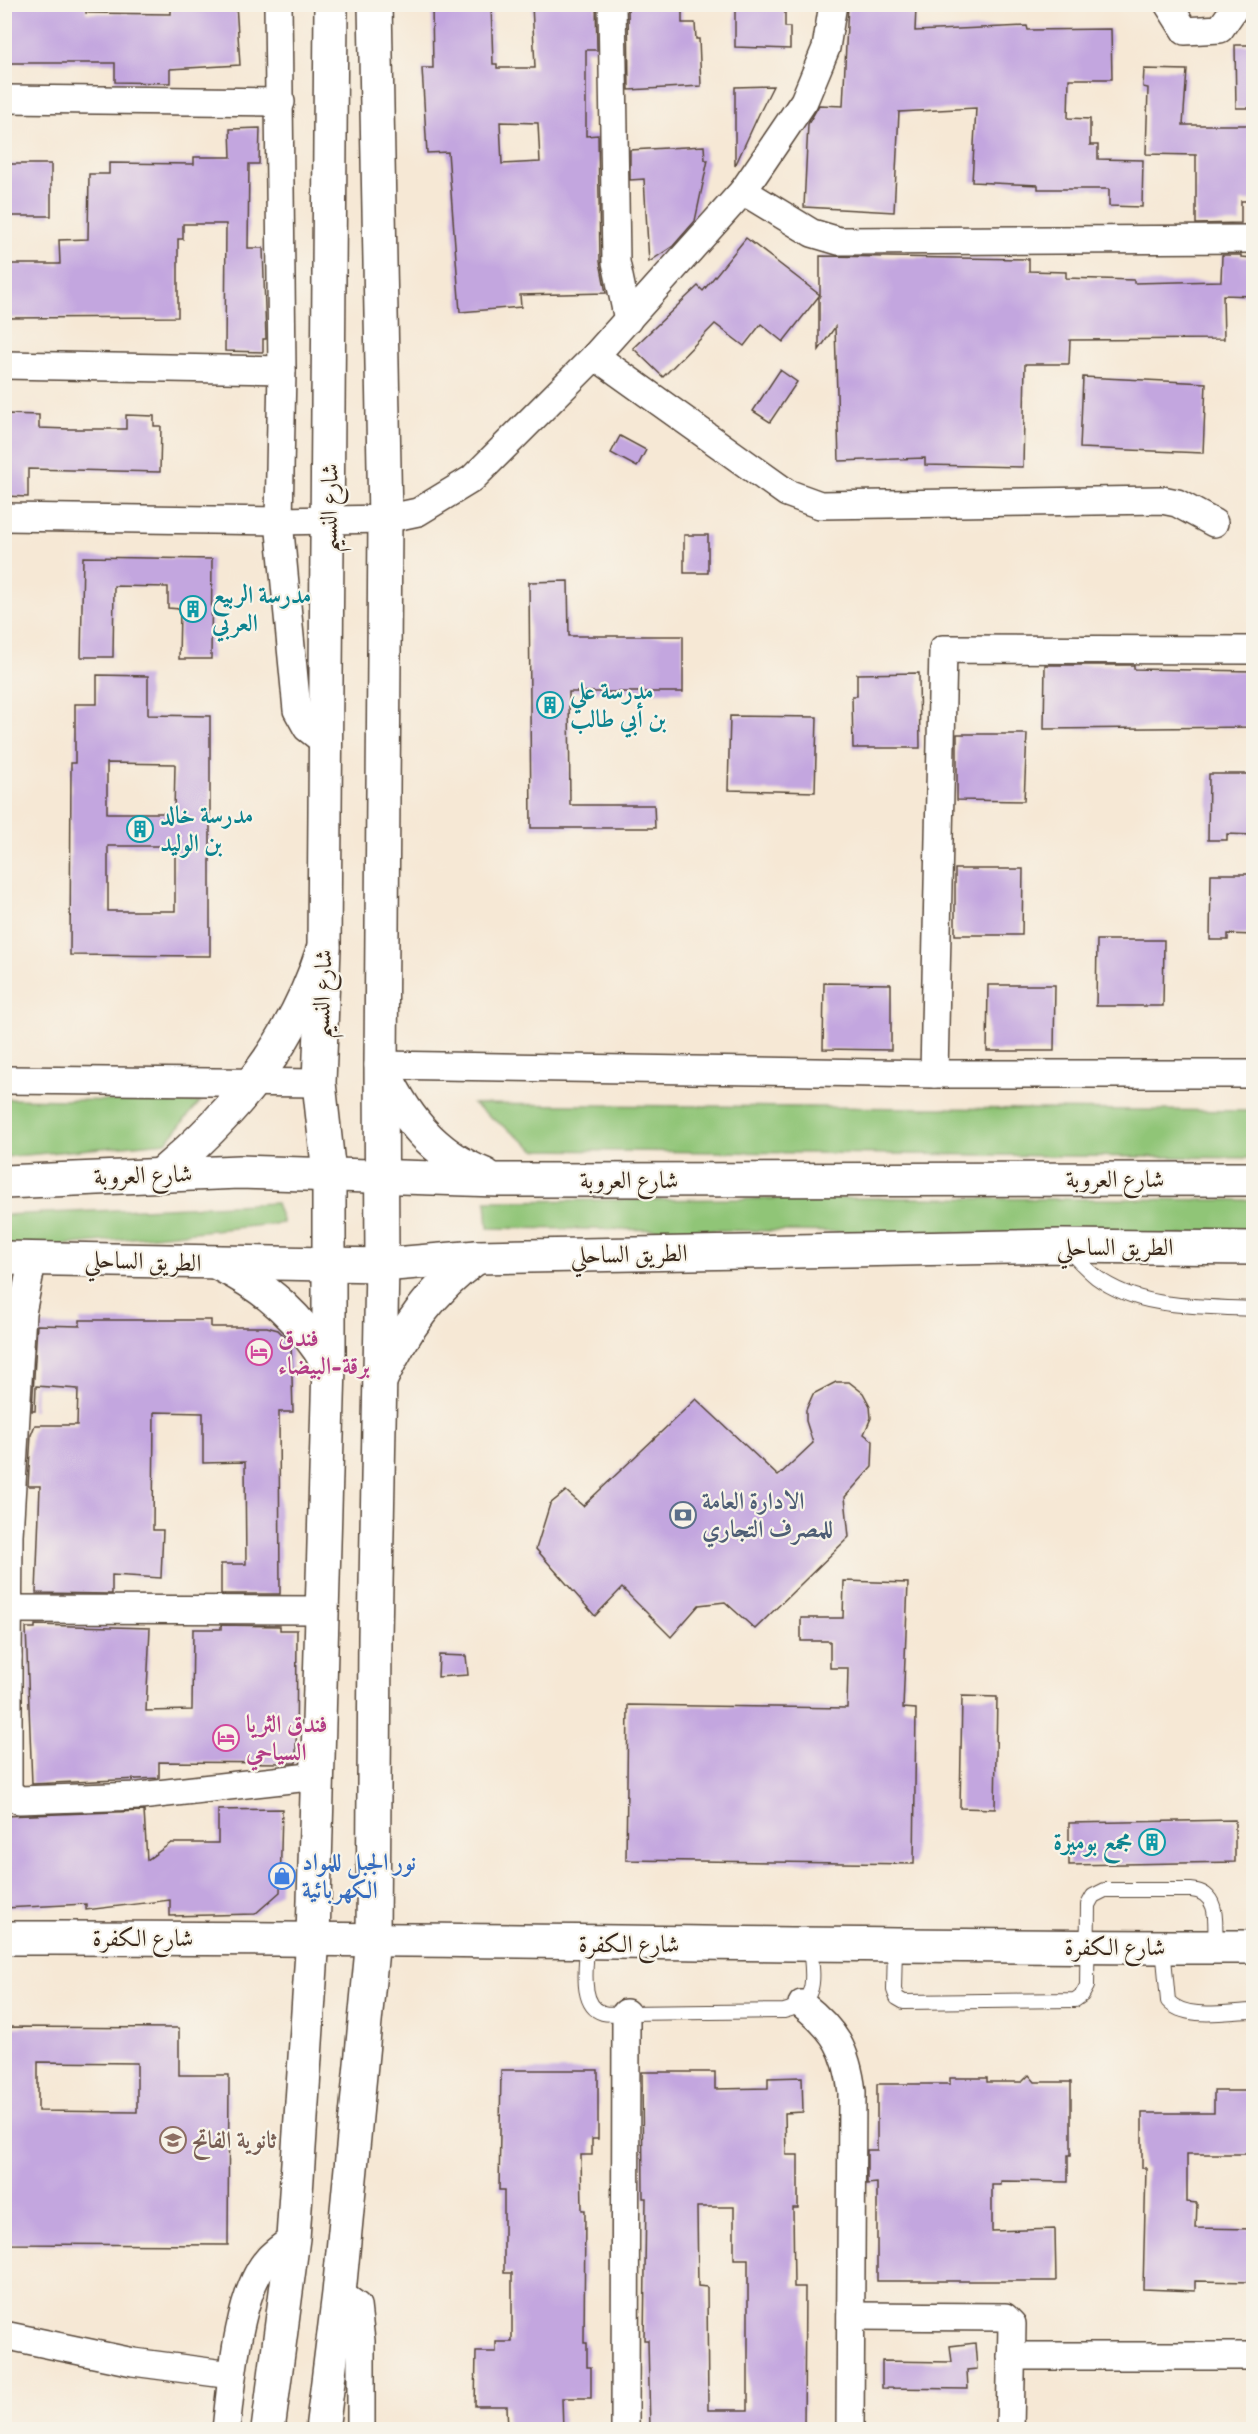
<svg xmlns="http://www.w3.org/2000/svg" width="1258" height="2434" viewBox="0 0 1258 2434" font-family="'IM FELL English',Amiri,serif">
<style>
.green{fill:#90c577;stroke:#66784a;stroke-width:1.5}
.building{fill:#c3a6df;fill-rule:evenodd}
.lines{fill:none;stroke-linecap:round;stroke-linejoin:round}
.service-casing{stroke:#574639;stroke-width:16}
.minor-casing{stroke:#574639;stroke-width:30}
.tertiary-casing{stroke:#574639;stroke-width:36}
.trunk-casing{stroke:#574639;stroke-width:36}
.service{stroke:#fff;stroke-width:14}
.minor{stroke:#fff;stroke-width:27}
.tertiary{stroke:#fff;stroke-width:33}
.trunk{stroke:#fff;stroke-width:33}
.labels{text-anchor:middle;stroke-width:4.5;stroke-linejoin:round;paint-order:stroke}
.street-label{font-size:24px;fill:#3b2a1e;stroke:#f7f3e8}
.culture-label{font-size:24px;font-weight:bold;fill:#0d838f;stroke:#f7f3e8;text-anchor:start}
.hotel-label{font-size:24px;font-weight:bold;fill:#b23c85;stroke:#f7f3e8;text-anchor:start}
.service-label{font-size:24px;font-weight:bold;fill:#4e5e75;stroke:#f7f3e8;text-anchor:start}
.shop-label{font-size:24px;font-weight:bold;fill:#366cbe;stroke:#f7f3e8;text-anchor:start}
.education-label{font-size:24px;font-weight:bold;fill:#785e54;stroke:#f7f3e8;text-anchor:start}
</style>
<rect width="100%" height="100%" fill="#f7f3e8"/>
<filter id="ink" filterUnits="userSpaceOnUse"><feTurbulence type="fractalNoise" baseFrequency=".0167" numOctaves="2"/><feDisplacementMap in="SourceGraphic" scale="12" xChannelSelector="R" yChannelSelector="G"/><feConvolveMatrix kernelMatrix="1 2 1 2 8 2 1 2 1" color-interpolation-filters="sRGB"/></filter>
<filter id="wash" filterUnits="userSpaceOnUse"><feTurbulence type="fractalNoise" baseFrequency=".008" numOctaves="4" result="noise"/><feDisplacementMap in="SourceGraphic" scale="24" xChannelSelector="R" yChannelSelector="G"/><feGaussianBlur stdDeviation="1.35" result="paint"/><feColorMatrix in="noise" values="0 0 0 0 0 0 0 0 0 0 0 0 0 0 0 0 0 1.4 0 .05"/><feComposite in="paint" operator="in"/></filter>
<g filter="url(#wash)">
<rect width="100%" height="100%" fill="#f6e8d5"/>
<g class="green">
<path d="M 5,1099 L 200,1102 L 166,1142 L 5,1157 Z"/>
<path d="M 473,1104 L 1253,1111 L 1253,1158 L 536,1150 Z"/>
<path d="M 893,1198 L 1253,1200 L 1254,1236 L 488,1228 L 486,1201 Z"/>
<path d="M 276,1203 L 283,1223 L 5,1251 L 4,1215 Z"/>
</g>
<g id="blocks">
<g class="building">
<path d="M 4,4 L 86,4 L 86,13 L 171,14 L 171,4 L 236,4 L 240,65 L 170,69 L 170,83 L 115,82 L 115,63 L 4,63 Z"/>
<path d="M 432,4 L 491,4 L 493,64 L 497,64 L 497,68 L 535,68 L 532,4 L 596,4 L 597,50 L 586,50 L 586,136 L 598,135 L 600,262 L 606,293 L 520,295 L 521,307 L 460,312 L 448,152 L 427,153 L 422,68 L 433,68 ZM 500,122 L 538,123 L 540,162 L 502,164 Z"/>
<path d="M 628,4 L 682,4 L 682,23 L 695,23 L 696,39 L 699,39 L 701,86 L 629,90 Z"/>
<path d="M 735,4 L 785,4 L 785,27 L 790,27 L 790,49 L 735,47 Z"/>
<path d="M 848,4 L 916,7 L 915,31 L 1027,26 L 1028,30 L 1111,29 L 1112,79 L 1069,79 L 1068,118 L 1090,119 L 1090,145 L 1098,145 L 1098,159 L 1143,160 L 1142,207 L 1109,206 L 1109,189 L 1038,189 L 1038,185 L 972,182 L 976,108 L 899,112 L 894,212 L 804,207 L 808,124 L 819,105 L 843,106 Z"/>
<path d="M 1235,45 L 1254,45 L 1254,108 L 1236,108 Z"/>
<path d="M 1144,69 L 1187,70 L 1183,125 L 1254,125 L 1254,201 L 1241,201 L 1241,223 L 1196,224 L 1196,155 L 1146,154 L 1148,88 L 1143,87 Z"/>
<path d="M 773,86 L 759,114 L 735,166 L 735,87 Z"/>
<path d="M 260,128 L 259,164 L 249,164 L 248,248 L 263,248 L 266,339 L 263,339 L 263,352 L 225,351 L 226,224 L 183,224 L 183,239 L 178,239 L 178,317 L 4,318 L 4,264 L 60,264 L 59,240 L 88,239 L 89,174 L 109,174 L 109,163 L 194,164 L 194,157 L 231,157 L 230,129 Z"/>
<path d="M 704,146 L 705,160 L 708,160 L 695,221 L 673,246 L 649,262 L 644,179 L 630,180 L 630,150 Z"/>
<rect x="4" y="164" width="47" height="52"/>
<path d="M 746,238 L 820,295 L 820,256 L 1029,259 L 1029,271 L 1066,272 L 1066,278 L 1134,280 L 1134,283 L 1221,281 L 1222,255 L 1241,255 L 1241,257 L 1254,258 L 1254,296 L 1223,295 L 1224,339 L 1070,340 L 1069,364 L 1025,364 L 1023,467 L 925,465 L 925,458 L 839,461 L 835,327 L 819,350 L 819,296 L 783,342 L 761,324 L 744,346 L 715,324 L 663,377 L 633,348 L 698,286 L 703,291 Z"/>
<path d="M 780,370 L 797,382 L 770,422 L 753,411 Z"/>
<path d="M 1083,377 L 1206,383 L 1203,453 L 1080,448 Z"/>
<path d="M 6,414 L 39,415 L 39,428 L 69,429 L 126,429 L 126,415 L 154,416 L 154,426 L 161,426 L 160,472 L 28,469 L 28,497 L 4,496 Z"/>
<path d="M 620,436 L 646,450 L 637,467 L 611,453 Z"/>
<path d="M 708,535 L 708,573 L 684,573 L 684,535 Z"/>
<path d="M 83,557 L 212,559 L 211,659 L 179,659 L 180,609 L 168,608 L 168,587 L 114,586 L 113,657 L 81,657 Z"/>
<path d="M 568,581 L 569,636 L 683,636 L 683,692 L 569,692 L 570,805 L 654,805 L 655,828 L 531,828 L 529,582 Z"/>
<path d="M 1045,665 L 1134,665 L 1134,669 L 1254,671 L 1254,727 L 1044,729 Z"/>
<path d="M 919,673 L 920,748 L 853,748 L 852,696 L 857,696 L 857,674 Z"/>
<path d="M 97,675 L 148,676 L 148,715 L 210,716 L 210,956 L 70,955 L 71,763 L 75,763 L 75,704 L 97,704 ZM 107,763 L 175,764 L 174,813 L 107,813 ZM 108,846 L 175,846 L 175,911 L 108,911 Z"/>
<path d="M 730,716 L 817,717 L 815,792 L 728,790 Z"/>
<path d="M 957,734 L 1027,734 L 1024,801 L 957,800 Z"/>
<path d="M 1209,774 L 1254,774 L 1254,835 L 1227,834 L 1227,840 L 1208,840 Z"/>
<path d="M 955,869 L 1023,869 L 1022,935 L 955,935 Z"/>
<path d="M 1211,874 L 1254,874 L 1254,935 L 1228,934 L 1228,940 L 1210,940 Z"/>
<path d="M 1097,940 L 1164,940 L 1163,1006 L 1096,1006 Z"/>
<path d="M 824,983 L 891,984 L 891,1050 L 823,1049 Z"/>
<path d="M 988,985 L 1055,985 L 1054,1051 L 987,1051 Z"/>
<path d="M 80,1320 L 211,1320 L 211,1327 L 267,1327 L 278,1330 L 291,1343 L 293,1412 L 279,1412 L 280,1594 L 221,1594 L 221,1564 L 246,1564 L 245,1462 L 203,1463 L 203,1413 L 154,1412 L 153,1530 L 163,1530 L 161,1578 L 112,1575 L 112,1594 L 36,1593 L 40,1486 L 28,1486 L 31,1435 L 35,1425 L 77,1425 L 78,1389 L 36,1386 L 35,1411 L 32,1411 L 37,1325 L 80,1326 Z"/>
<path d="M 836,1382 L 849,1382 L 863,1393 L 870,1406 L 871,1418 L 864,1434 L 873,1441 L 872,1467 L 845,1497 L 849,1537 L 755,1629 L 725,1602 L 699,1605 L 671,1637 L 622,1588 L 595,1616 L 536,1549 L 550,1504 L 566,1491 L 583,1506 L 696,1399 L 778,1476 L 813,1443 L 806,1421 L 806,1410 L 813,1394 Z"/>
<path d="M 844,1581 L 908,1583 L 903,1708 L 916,1709 L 914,1864 L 626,1860 L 628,1705 L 847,1708 L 848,1668 L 830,1668 L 830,1641 L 801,1641 L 801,1618 L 843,1618 Z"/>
<path d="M 35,1625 L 150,1628 L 146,1711 L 192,1710 L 193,1629 L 221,1629 L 221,1625 L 280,1626 L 280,1630 L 297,1630 L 296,1763 L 159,1762 L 159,1778 L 32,1784 L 26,1628 L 35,1628 Z"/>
<path d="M 439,1655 L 466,1656 L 468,1675 L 438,1677 Z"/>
<path d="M 962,1696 L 997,1697 L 995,1809 L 960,1808 Z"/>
<path d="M 282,1809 L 280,1892 L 255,1914 L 170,1916 L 170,1900 L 86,1910 L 86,1904 L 4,1908 L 4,1816 L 144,1811 L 147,1860 L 171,1843 L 218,1843 L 218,1810 Z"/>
<path d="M 1235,1820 L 1235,1862 L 1069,1865 L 1069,1823 Z"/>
<path d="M 4,2027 L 179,2028 L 179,2075 L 229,2075 L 228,2245 L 4,2244 ZM 38,2062 L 137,2063 L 137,2112 L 38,2111 Z"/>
<path d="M 501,2070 L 598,2070 L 598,2139 L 592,2139 L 592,2155 L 581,2155 L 582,2210 L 585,2210 L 584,2343 L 587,2343 L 587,2367 L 591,2367 L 591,2398 L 562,2398 L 563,2430 L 508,2430 L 507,2406 L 475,2406 L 476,2352 L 496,2352 L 496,2342 L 512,2342 L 512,2273 L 504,2273 L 504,2190 L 499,2190 Z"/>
<path d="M 642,2072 L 715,2072 L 715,2089 L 768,2088 L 768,2078 L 802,2077 L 803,2112 L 785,2113 L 786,2155 L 798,2155 L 798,2208 L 793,2208 L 794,2287 L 805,2287 L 804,2430 L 650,2430 L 648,2340 L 644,2340 L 646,2198 L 643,2198 ZM 697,2207 L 734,2207 L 734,2259 L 748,2259 L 748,2410 L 708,2410 L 707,2287 L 698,2286 Z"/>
<path d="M 1029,2075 L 1035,2082 L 1071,2082 L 1071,2155 L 1068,2155 L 1068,2182 L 1001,2181 L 1001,2185 L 992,2185 L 992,2231 L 1055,2229 L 1056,2281 L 877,2281 L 877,2183 L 867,2184 L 867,2150 L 877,2150 L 877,2084 L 950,2084 L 950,2078 L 987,2078 L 987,2082 L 1022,2082 Z"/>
<path d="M 1214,2091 L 1254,2091 L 1254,2154 L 1187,2154 L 1187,2202 L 1197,2203 L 1196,2228 L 1254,2229 L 1254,2282 L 1195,2281 L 1195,2291 L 1143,2289 L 1146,2168 L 1142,2168 L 1142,2113 L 1214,2113 Z"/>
<path d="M 975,2343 L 977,2369 L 967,2370 L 968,2389 L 882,2388 L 882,2361 L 952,2362 L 950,2346 Z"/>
</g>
</g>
</g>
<g filter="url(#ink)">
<use href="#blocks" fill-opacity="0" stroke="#574639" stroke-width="1.5"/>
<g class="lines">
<defs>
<g id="service">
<path d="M 1069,1251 C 1078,1260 1086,1269 1096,1277 C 1141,1310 1201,1306 1254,1309"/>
<path d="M 587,1944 C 587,1962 578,2006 603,2013 C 610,2015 619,2013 626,2013 L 784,2011 C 821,2002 812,1974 810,1945"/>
<path d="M 895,1945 L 894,1990 L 897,1998 L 904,2002 L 1075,2000 L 1082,1995 L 1087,1986 L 1088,1905 L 1093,1896 L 1105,1890 L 1191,1890 C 1221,1892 1215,1925 1215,1947"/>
<path d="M 1163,1947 L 1168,2001 C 1186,2021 1229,2011 1254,2011"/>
</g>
<g id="minor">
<path d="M 278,4 L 282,370 L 279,521 L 297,710 L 307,728 L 326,743"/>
<path d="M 612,4 L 616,262 L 628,320"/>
<path d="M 1168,4 L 1185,31 L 1220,29 L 1234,9 L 1233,4"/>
<path d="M 4,99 L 281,102"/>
<path d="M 743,191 L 812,233 L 839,241 L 1254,239"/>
<path d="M 595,356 L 787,493 L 820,505 L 1162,500 L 1177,503 L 1214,523"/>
<path d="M 4,365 L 282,370"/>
<path d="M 4,517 L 279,521 L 385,519 L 418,512 L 472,479 L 595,356 L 743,191 L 804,101 L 826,48 L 833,4"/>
<path d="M 381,1065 L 934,1074 L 1254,1074"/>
<path d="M 934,1074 L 943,649 L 1254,650"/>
<path d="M 4,1080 L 319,1083"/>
<path d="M 7,1609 L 323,1610"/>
<path d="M 4,1657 L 8,1657 L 9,1535 L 22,1313 L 33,1257"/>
<path d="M 8,1657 L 8,1792"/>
<path d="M 4,1792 L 8,1792 L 19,1800 L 140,1796 L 318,1776"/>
<path d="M 802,2004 C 835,2030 847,2050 852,2092 L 850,2430"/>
<path d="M 339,2293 L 357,2306 L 361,2341 L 361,2430"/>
<path d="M 851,2316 L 1005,2317 L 1012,2324 L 1010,2430"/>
<path d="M 4,2335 L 133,2362 L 232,2375"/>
<path d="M 1011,2356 L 1254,2356"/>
<path d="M 226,2430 C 231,2385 238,2291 268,2259 C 275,2251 285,2245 293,2238"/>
<path d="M 625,2430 L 626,2013"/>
</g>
<g id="tertiary">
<path d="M 4,1938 C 421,1937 837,1947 1254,1947"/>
<path d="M 268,2430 L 293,2238 L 313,1937 L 329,1365 L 329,1174 L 319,1083 L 324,947 L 331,4"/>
<path d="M 322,2430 L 339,2293 L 373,1939 L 375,1637 L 382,1265 L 381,1065 L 385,519 L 375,4"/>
</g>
<g id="trunk">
<path d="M 381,1065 C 403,1116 433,1154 485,1175"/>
<path d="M 161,1175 C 238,1109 293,1044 324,947"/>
<path d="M 4,1182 L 239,1172 L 498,1180 L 1254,1179"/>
<path d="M 4,1258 L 382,1265 L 477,1257 L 1063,1246 L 1254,1248"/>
<path d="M 219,1264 C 268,1288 301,1318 329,1365"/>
<path d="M 380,1381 C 403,1331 432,1289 477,1257"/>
</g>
</defs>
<use href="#service" class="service-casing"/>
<use href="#minor" class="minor-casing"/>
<use href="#tertiary" class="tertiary-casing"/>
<use href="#trunk" class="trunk-casing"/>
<use href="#service" class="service"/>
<use href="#minor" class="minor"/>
<use href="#tertiary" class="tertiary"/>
<use href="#trunk" class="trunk"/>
</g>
</g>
<defs>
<symbol id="building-ring" viewBox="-11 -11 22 22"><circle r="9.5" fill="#f7f3e8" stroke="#0f9aa8" stroke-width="1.5"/><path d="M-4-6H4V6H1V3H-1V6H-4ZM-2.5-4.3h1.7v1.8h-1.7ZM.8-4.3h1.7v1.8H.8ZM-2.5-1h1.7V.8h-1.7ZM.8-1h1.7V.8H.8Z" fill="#0f9aa8"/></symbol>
<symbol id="hotel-ring" viewBox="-11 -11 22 22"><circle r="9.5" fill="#f7f3e8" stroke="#d1479c" stroke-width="1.5"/><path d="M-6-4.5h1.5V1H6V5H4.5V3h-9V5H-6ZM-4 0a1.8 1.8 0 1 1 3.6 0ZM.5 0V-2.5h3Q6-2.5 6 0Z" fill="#d1479c"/></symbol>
<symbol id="bank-ring" viewBox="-11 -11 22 22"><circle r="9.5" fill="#f7f3e8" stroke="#5c6f8a" stroke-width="1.5"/><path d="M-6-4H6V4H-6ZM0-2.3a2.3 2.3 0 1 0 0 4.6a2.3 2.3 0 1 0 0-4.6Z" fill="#5c6f8a"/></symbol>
<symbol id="shop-ring" viewBox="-11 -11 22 22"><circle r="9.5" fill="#f7f3e8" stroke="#3f7fe0" stroke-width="1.5"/><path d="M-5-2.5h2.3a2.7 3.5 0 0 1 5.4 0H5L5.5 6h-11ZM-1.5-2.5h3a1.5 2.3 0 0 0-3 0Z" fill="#3f7fe0"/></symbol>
<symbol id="school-ring" viewBox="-11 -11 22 22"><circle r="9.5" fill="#f7f3e8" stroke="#8d6e63" stroke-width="1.5"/><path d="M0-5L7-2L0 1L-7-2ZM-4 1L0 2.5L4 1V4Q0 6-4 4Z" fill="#8d6e63"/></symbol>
</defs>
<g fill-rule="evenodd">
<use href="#building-ring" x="178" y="594" width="30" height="30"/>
<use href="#building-ring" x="535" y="690" width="30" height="30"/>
<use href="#building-ring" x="125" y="814" width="30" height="30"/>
<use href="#hotel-ring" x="244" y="1337" width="30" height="30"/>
<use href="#bank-ring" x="668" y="1500" width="30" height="30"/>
<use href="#hotel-ring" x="211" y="1723" width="30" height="30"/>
<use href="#building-ring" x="1137" y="1827" width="30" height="30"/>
<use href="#shop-ring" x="267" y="1861" width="30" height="30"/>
<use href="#school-ring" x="158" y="2125" width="30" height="30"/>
</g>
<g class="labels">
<g class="street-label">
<text transform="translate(329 508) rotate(-89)" y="8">شارع النسيم</text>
<text transform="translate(322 994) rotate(-88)" y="8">شارع النسيم</text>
<text transform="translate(143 1175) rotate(-2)" y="8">شارع العروبة</text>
<text x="1115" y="1187">شارع العروبة</text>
<text x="629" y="1188">شارع العروبة</text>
<text x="1115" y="1255">الطريق الساحلي</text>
<text transform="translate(629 1254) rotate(-1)" y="8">الطريق الساحلي</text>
<text transform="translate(143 1261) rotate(2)" y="8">الطريق الساحلي</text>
<text x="143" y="1946">شارع الكفرة</text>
<text x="629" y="1952">شارع الكفرة</text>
<text x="1115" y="1955">شارع الكفرة</text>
</g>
<g class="culture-label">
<text x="212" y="603">مدرسة الربيع<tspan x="212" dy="28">العربي</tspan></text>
<text x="570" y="699">مدرسة علي<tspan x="570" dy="28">بن أبي طالب</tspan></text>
<text x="160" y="823">مدرسة خالد<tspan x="160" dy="28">بن الوليد</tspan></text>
<text x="1132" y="1850" text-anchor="end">مجمع بوميرة</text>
</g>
<g class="hotel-label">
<text x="278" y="1346">فندق<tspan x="278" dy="28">برقة-البيضاء</tspan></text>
<text x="246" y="1732">فندق الثريا<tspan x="246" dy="28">السياحي</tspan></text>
</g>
<g class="service-label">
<text x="702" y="1509">الادارة العامة<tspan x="702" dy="28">للمصرف التجاري</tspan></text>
</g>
<g class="shop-label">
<text x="302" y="1870">نور الجبل للمواد<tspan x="302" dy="28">الكهربائية</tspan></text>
</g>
<g class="education-label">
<text x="192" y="2148">ثانوية الفاتح</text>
</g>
</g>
<rect width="1258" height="2434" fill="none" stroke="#f7f3e8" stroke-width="24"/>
</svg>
